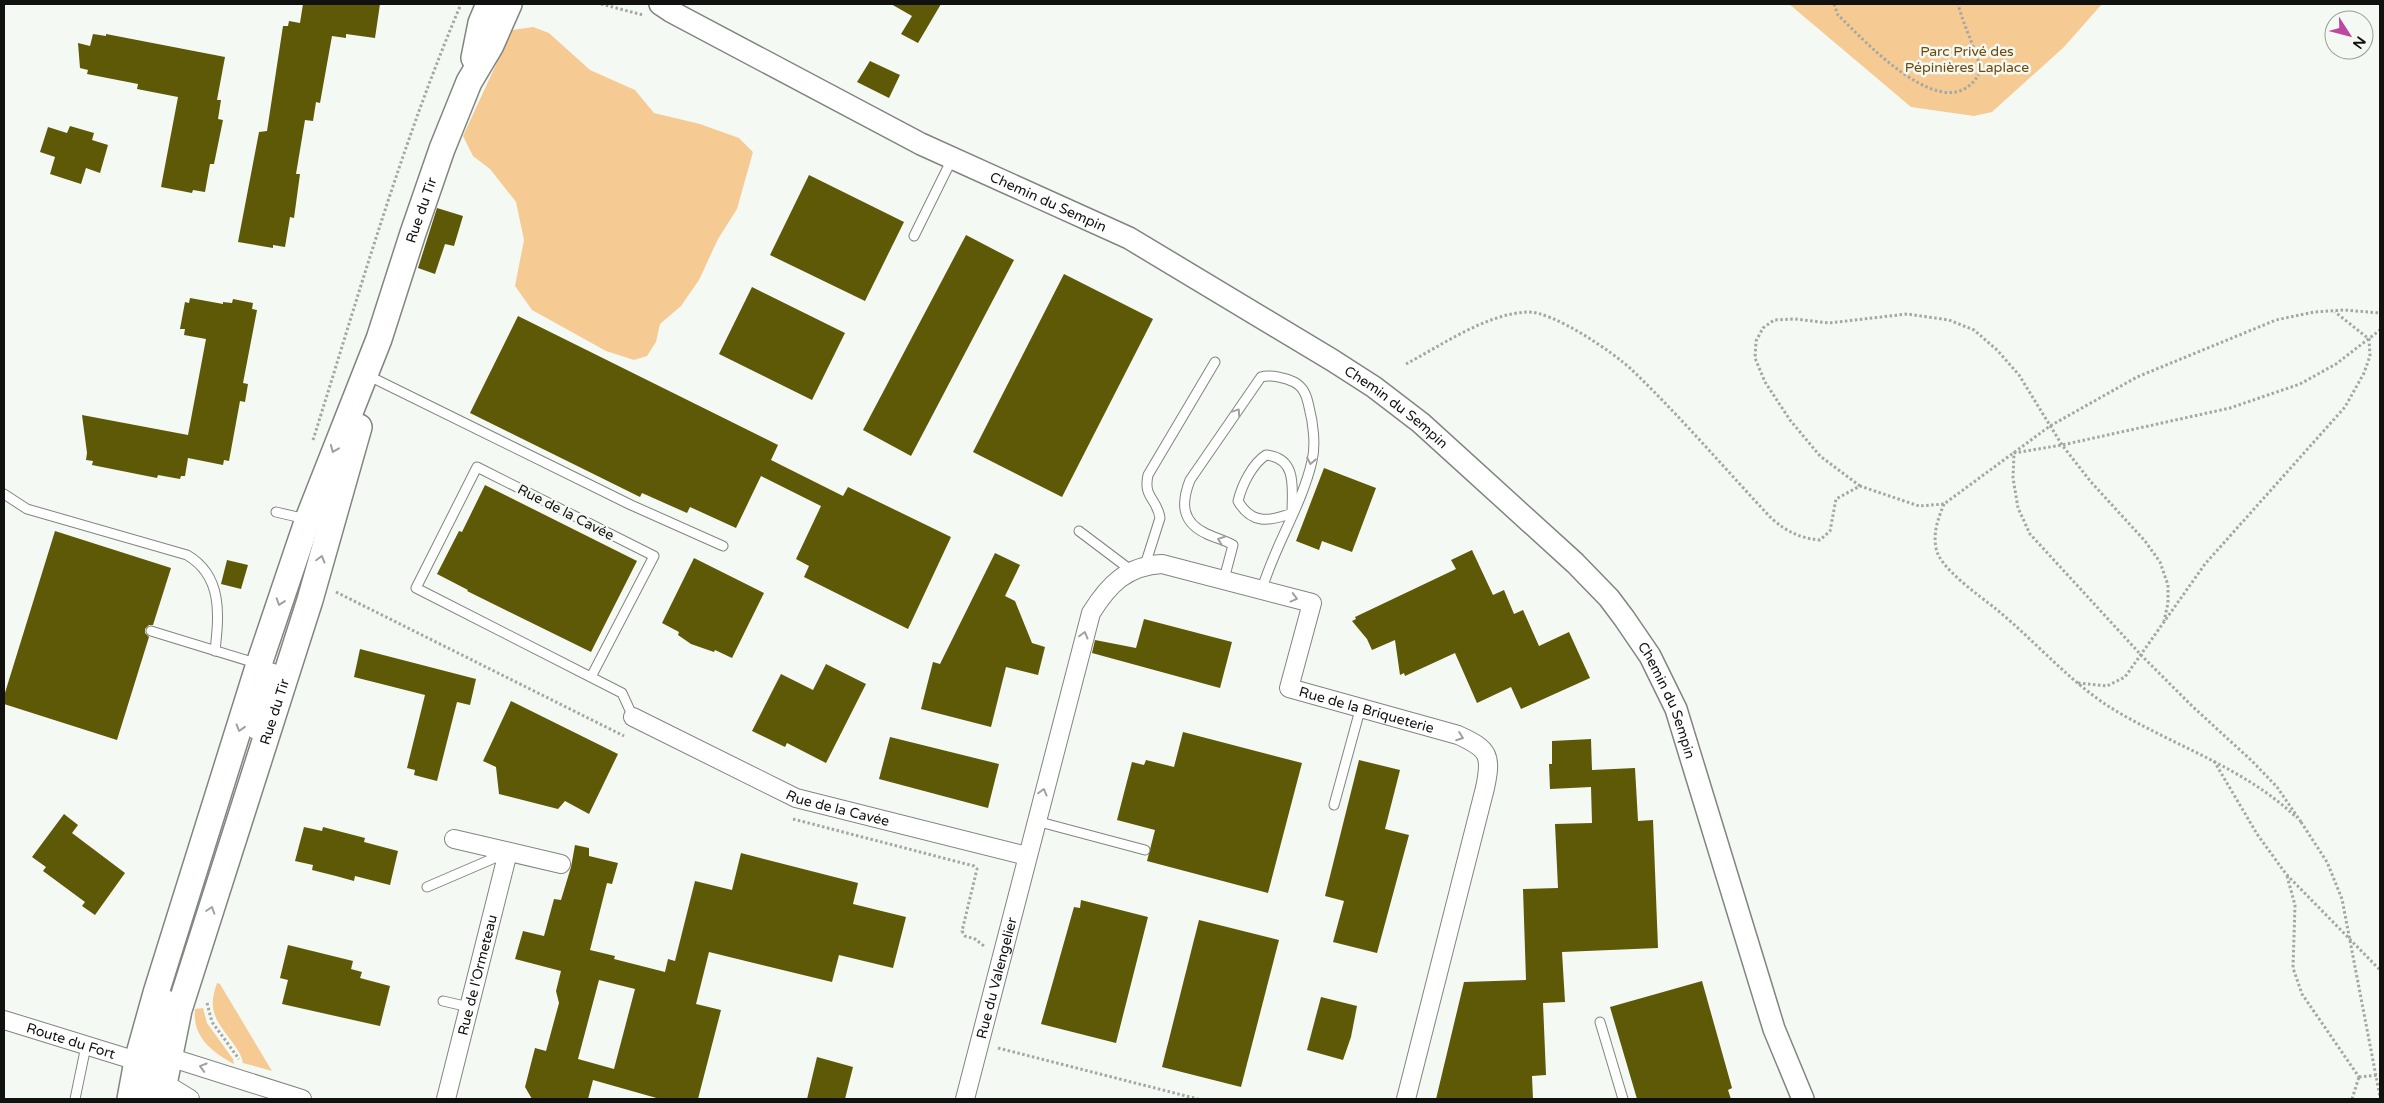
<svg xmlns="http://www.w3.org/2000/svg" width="2384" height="1103" viewBox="0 0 2384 1103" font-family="'Varela Round',sans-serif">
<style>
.green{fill:#f5cb93}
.building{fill:#5d5906;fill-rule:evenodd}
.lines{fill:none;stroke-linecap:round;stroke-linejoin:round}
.service-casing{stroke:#818580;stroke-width:11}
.minor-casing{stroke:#818580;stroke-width:20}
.tertiary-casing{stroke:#818580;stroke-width:24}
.secondary-casing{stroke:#818580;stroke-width:28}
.path{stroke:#a4a7a3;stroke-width:3;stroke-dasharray:2.5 2.5;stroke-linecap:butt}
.service{stroke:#fff;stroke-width:9}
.minor{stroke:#fff;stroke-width:18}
.tertiary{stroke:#fff;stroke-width:21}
.secondary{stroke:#fff;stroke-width:25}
.oneway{stroke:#a0a09f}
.labels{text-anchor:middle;stroke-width:5;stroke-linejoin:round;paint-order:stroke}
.park-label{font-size:14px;fill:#6f4a0a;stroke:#f5f9f4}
.street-label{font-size:14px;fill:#111210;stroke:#f5f9f4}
</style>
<rect width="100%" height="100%" fill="#f5f9f4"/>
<g class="green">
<path d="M 1789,4 L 2102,4 L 2064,47 L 1992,112 L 1974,116 L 1911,107 Z"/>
<path d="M 533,27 L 549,33 L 590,70 L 635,90 L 654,113 L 700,124 L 739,138 L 753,152 L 737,209 L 718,239 L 699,280 L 681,306 L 660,324 L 656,342 L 647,356 L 634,360 L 606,351 L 532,310 L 515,286 L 524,240 L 516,202 L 490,169 L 473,156 L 463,136 L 512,30 Z"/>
<path d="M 217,983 L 220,984 L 272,1071 L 243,1063 C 242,1057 239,1052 235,1046 C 218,1022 206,1013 217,983 Z"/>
<path d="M 203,1008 L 207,1023 L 233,1059 L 234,1064 C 212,1052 192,1037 195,1009 Z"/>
</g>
<g class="building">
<path d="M 303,4 L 380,4 L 375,38 L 346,34 L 346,38 L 332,36 L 320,103 L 316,102 L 313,121 L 305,120 L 296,174 L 300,174 L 294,218 L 290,217 L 285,247 L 273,245 L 273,248 L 238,242 L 259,132 L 267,131 L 283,26 L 288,26 L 289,21 L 300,23 Z"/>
<path d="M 891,4 L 941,4 L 918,43 L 901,34 L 912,16 Z"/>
<path d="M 93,34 L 106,36 L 106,34 L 225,57 L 217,100 L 221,100 L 218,119 L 223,120 L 214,164 L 210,164 L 205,192 L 193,190 L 192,193 L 161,187 L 178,97 L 137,89 L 138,84 L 87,74 L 88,70 L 80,68 L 78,43 L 90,46 Z"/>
<path d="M 870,61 L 900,75 L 889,98 L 857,82 Z"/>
<path d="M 70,126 L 94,133 L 92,140 L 108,145 L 100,173 L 86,168 L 81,184 L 50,174 L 55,157 L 40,152 L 48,127 L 67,133 Z"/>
<path d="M 809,175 L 904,222 L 865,301 L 770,255 Z"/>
<path d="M 437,208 L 463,216 L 454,246 L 445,244 L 435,274 L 418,268 Z"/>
<path d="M 966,235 L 1014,260 L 911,456 L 863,430 Z"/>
<path d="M 1064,274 L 1153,319 L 1062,497 L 973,452 Z"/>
<path d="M 752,287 L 845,333 L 812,400 L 719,354 Z"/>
<path d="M 190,298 L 223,304 L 223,302 L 232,303 L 233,299 L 253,303 L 252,309 L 257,310 L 243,383 L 248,384 L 245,402 L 240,401 L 229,461 L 224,460 L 223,465 L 188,458 L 185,476 L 181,476 L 180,479 L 158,475 L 157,478 L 92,465 L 93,461 L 86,460 L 87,453 L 82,415 L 188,435 L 206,339 L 184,335 L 185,329 L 180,329 L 185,302 L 189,303 Z"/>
<path d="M 518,316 L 778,445 L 771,460 L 843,496 L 848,487 L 951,537 L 908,629 L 804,577 L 809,566 L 796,559 L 821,506 L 761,476 L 736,528 L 690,507 L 687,513 L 642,493 L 640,497 L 470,413 Z"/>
<path d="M 1324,468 L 1376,488 L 1352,552 L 1322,541 L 1319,550 L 1296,541 Z"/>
<path d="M 485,485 L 637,561 L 591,652 L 467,591 L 468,590 L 437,574 L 459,531 L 462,532 Z"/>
<path d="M 55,531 L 171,568 L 153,625 L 149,625 L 145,629 L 145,633 L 149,637 L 117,740 L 4,704 L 4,696 Z"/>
<path d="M 1472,550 L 1493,595 L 1504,590 L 1514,614 L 1523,610 L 1539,646 L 1569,632 L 1590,678 L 1521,709 L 1511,687 L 1477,703 L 1455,653 L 1405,676 L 1404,673 L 1400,675 L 1395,640 L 1372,650 L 1367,639 L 1352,621 L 1356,619 L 1355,617 L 1456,569 L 1451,560 Z"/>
<path d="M 995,553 L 1020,565 L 1005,596 L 1015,601 L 1032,643 L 1045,647 L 1038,675 L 1006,667 L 991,727 L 921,709 L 933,662 L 940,664 Z"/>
<path d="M 694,558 L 764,593 L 732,658 L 715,650 L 714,652 L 691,644 L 678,635 L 679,632 L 662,623 Z"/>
<path d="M 227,560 L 248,565 L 241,589 L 221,584 Z"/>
<path d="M 1144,619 L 1232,642 L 1220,688 L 1092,653 L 1095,640 L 1136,648 Z"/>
<path d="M 360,649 L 476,679 L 470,705 L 457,702 L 437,781 L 414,775 L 415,770 L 407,768 L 425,695 L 354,677 Z"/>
<path d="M 826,664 L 866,684 L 826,763 L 787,743 L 785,747 L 752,731 L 781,674 L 813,690 Z"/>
<path d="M 511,701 L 618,754 L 589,814 L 565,801 L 558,809 L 499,794 L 496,767 L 483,761 Z"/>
<path d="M 1183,732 L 1302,763 L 1268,893 L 1147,861 L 1155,830 L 1117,820 L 1132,762 L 1144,765 L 1146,760 L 1174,767 Z"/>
<path d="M 890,737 L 999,764 L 988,808 L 879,779 Z"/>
<path d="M 1591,739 L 1592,770 L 1635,768 L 1638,821 L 1653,820 L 1658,948 L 1562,952 L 1565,1002 L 1543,1003 L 1546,1075 L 1532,1076 L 1533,1099 L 1436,1099 L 1464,982 L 1526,980 L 1523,889 L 1558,888 L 1555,824 L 1592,823 L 1591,787 L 1550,789 L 1549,764 L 1552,764 L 1552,741 Z"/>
<path d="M 1359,760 L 1400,770 L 1385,829 L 1409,835 L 1377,953 L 1333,942 L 1344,901 L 1325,896 Z"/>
<path d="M 64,814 L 78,825 L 72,833 L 125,873 L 95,915 L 82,906 L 85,902 L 43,871 L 46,867 L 32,857 Z"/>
<path d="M 304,827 L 322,831 L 323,827 L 338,831 L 365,838 L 364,842 L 398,851 L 390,885 L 355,876 L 354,881 L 336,876 L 312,870 L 313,865 L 295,861 Z"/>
<path d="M 575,845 L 589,848 L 589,856 L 618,863 L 612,884 L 607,883 L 590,950 L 615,956 L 614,959 L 665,972 L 668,959 L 675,961 L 695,881 L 732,890 L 741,853 L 858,883 L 853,904 L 906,917 L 893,968 L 839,955 L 832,982 L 709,952 L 696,1004 L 721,1010 L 698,1099 L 660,1099 L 593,1080 L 588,1099 L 532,1099 L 525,1087 L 535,1048 L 546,1051 L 559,1003 L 556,991 L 561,971 L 515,959 L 523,931 L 544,936 L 554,899 L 561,900 L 571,867 ZM 599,980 L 635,989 L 614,1069 L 578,1059 Z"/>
<path d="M 1081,900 L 1148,917 L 1116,1043 L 1041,1024 L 1074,907 L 1080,908 Z"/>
<path d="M 1199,920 L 1279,940 L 1241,1087 L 1162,1067 Z"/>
<path d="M 288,945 L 353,961 L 351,969 L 362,972 L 360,978 L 390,986 L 380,1026 L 282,1004 L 288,980 L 280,978 Z"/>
<path d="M 1702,981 L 1732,1088 L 1728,1090 L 1731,1099 L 1637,1099 L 1610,1007 Z"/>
<path d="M 1321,997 L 1357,1006 L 1351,1037 L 1343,1060 L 1307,1050 Z"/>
<path d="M 817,1057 L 853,1067 L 845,1099 L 807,1099 Z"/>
</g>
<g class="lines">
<defs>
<g id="service">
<path d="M 914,236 L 952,159"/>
<path d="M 371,377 L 631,505 L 723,546"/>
<path d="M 1266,455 C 1298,458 1292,489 1292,513 C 1269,522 1251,524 1238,501 C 1242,485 1252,464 1266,455 Z"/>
<path d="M 4,494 L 27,509 L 187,555 C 223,576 219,615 215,651"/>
<path d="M 276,512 L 306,519"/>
<path d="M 1079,531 L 1132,571"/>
<path d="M 1145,565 L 1160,518 C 1157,498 1143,498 1148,475 L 1215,362"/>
<path d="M 1224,579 L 1233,545 C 1225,540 1215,538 1207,534 C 1181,522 1181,503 1190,480 L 1261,377 C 1270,374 1286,378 1294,382 C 1304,387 1307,397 1309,407 C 1313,422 1316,445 1312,461 C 1302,505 1275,545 1262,589"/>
<path d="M 151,631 L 285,672"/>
<path d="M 591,677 L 654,556 L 477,467 L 416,588 L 622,693 L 633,717"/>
<path d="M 1334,805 L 1360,710"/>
<path d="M 1036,821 L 1145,850"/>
<path d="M 427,887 L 506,853"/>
<path d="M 443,1001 L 469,1007"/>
<path d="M 1600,1022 L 1623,1099"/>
<path d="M 75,1099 L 86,1046"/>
</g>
<g id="minor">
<path id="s1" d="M 633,717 L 796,798 L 1027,856"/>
<path d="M 256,730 L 269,684 L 259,664"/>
<path d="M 454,839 L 561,864"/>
<path id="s2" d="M 4,1020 L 153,1066 L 164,1083 L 190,1099"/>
<path d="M 160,1062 L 169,1057 L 302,1099"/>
<path d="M 147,1099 L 166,999"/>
<path id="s3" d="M 446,1099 L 508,852"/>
<path id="s4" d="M 965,1099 L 1091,613 C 1109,584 1127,566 1162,564 L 1312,603 L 1289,688 L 1458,735 C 1489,749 1492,755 1485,788 L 1406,1099"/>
</g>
<g id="tertiary">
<path id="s5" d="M 660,4 L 672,12 L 921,144 L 1129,238 L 1332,360 L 1374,387 L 1421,423 L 1575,563 L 1609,598 L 1624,618 L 1650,656 L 1676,709 L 1774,1029 L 1803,1099"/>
</g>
<g id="secondary">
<path d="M 474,58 L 481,23 L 489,4"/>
<path id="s6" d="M 130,1099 L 137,1061 L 156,993 L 259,664 L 308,519 L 379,339 L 413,233 L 442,149 L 469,82 L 491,45 L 509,4"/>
<path id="s7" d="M 161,1099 L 179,1010 L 310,600 L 359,427"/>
</g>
</defs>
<use href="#service" class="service-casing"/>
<use href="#minor" class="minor-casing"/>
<use href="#tertiary" class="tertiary-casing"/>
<use href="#secondary" class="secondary-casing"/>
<g class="path">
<path d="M 601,4 L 643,15"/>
<path d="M 1834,4 L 1838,15 C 1865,41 1950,135 1981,70 C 1975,47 1964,27 1958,4"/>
<path d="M 1406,364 C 1442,345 1486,314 1527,312 C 1553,311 1613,352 1632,370 C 1681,417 1726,470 1772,519 C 1788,532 1799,538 1820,540 L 1830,531 L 1836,499 L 1860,486 L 1919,506 L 1944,504 L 2050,426 L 2137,377 L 2276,320 L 2314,312 L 2344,310 L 2380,313"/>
<path d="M 313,440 C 359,294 401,145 461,4"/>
<path d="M 1860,486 L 1820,456 L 1790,420 L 1765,382 L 1755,358 L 1756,341 L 1763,328 L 1774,320 L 1795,319 L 1829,323 L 1907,314 L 1949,320 L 1974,330 L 1997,350 L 2019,375 L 2062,445 L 2091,482 L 2145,541 L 2160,562 L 2168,585 L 2168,603 L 2164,621"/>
<path d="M 1944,504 C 1938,519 1933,532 1936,548 C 1939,568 1980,596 1996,609 C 2034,640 2067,679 2108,706 C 2170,745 2243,766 2297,818"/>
<path d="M 336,592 L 624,736"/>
<path d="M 2078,683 L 2107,686 L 2125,677 L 2205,564 L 2345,407 L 2364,373 L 2370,356 L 2369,339 L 2335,312"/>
<path d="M 2214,761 L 2257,834 L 2286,874 L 2380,970"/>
<path d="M 793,819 L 974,866 L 977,869 L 962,931 L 965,936 L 975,939 L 984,946"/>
<path d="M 2301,822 L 2277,787 L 2252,761 L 2192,706 L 2142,656 L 2030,534 L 2018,508 L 2013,478 L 2014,453 L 2062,445 L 2230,408 L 2300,384 L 2336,364 L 2380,330"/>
<path d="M 2301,822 L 2327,862 L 2342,899 L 2380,1097"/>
<path d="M 2287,876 L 2295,905 L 2293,968 L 2302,994 L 2359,1077"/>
<path d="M 207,1003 L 212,1022 L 239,1059"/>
<path d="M 998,1048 L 1198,1099"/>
<path d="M 2359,1077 L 2380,1075"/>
<path d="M 2352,1099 L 2359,1077"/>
</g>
<use href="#service" class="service"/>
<use href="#minor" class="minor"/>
<use href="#tertiary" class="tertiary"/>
<use href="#secondary" class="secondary"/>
</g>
<defs><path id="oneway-chevron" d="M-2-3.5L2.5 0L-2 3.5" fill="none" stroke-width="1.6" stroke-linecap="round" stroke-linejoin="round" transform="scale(1.25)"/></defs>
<g class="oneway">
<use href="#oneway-chevron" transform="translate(1237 412) rotate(-56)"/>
<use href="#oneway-chevron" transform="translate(334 449) rotate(112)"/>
<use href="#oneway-chevron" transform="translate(1311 461) rotate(101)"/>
<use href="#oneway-chevron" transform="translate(1221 540) rotate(-159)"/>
<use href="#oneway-chevron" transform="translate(321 559) rotate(-74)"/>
<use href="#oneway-chevron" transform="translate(1294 598) rotate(15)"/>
<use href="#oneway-chevron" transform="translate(280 602) rotate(109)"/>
<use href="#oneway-chevron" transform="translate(1084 635) rotate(-75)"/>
<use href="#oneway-chevron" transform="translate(240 728) rotate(107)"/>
<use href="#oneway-chevron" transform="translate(1460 737) rotate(20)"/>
<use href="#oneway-chevron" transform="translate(1043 792) rotate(-75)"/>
<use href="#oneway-chevron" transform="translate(211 910) rotate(-72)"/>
<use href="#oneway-chevron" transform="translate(203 1067) rotate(-164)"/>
</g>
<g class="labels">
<g class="park-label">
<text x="1967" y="56">Parc Privé des<tspan x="1967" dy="16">Pépinières Laplace</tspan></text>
</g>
<g class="street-label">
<text dy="5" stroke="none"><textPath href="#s5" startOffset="436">Chemin du Sempin</textPath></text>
<text dy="5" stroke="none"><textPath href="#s6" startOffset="936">Rue du Tir</textPath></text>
<text dy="5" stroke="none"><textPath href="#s5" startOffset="841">Chemin du Sempin</textPath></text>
<text transform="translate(566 512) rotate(27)" y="5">Rue de la Cavée</text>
<text dy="5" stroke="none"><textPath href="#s5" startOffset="1246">Chemin du Sempin</textPath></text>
<text dy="5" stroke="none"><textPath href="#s4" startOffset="916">Rue de la Briqueterie</textPath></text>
<text dy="5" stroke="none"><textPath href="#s7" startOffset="404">Rue du Tir</textPath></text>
<text dy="5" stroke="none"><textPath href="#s1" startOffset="225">Rue de la Cavée</textPath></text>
<text dy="5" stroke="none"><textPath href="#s3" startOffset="128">Rue de l'Ormeteau</textPath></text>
<text dy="5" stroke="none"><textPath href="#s4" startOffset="125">Rue du Valengelier</textPath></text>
<text dy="5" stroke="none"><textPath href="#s2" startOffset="70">Route du Fort</textPath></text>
</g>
</g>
<rect width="2384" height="1103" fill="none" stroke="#111210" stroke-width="10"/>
<g transform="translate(2349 35) rotate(126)"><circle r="24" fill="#f5f9f4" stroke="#9a9d99"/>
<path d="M0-4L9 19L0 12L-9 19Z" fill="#bd48a0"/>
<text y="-8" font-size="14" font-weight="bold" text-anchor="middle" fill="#111210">N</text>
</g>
</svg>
